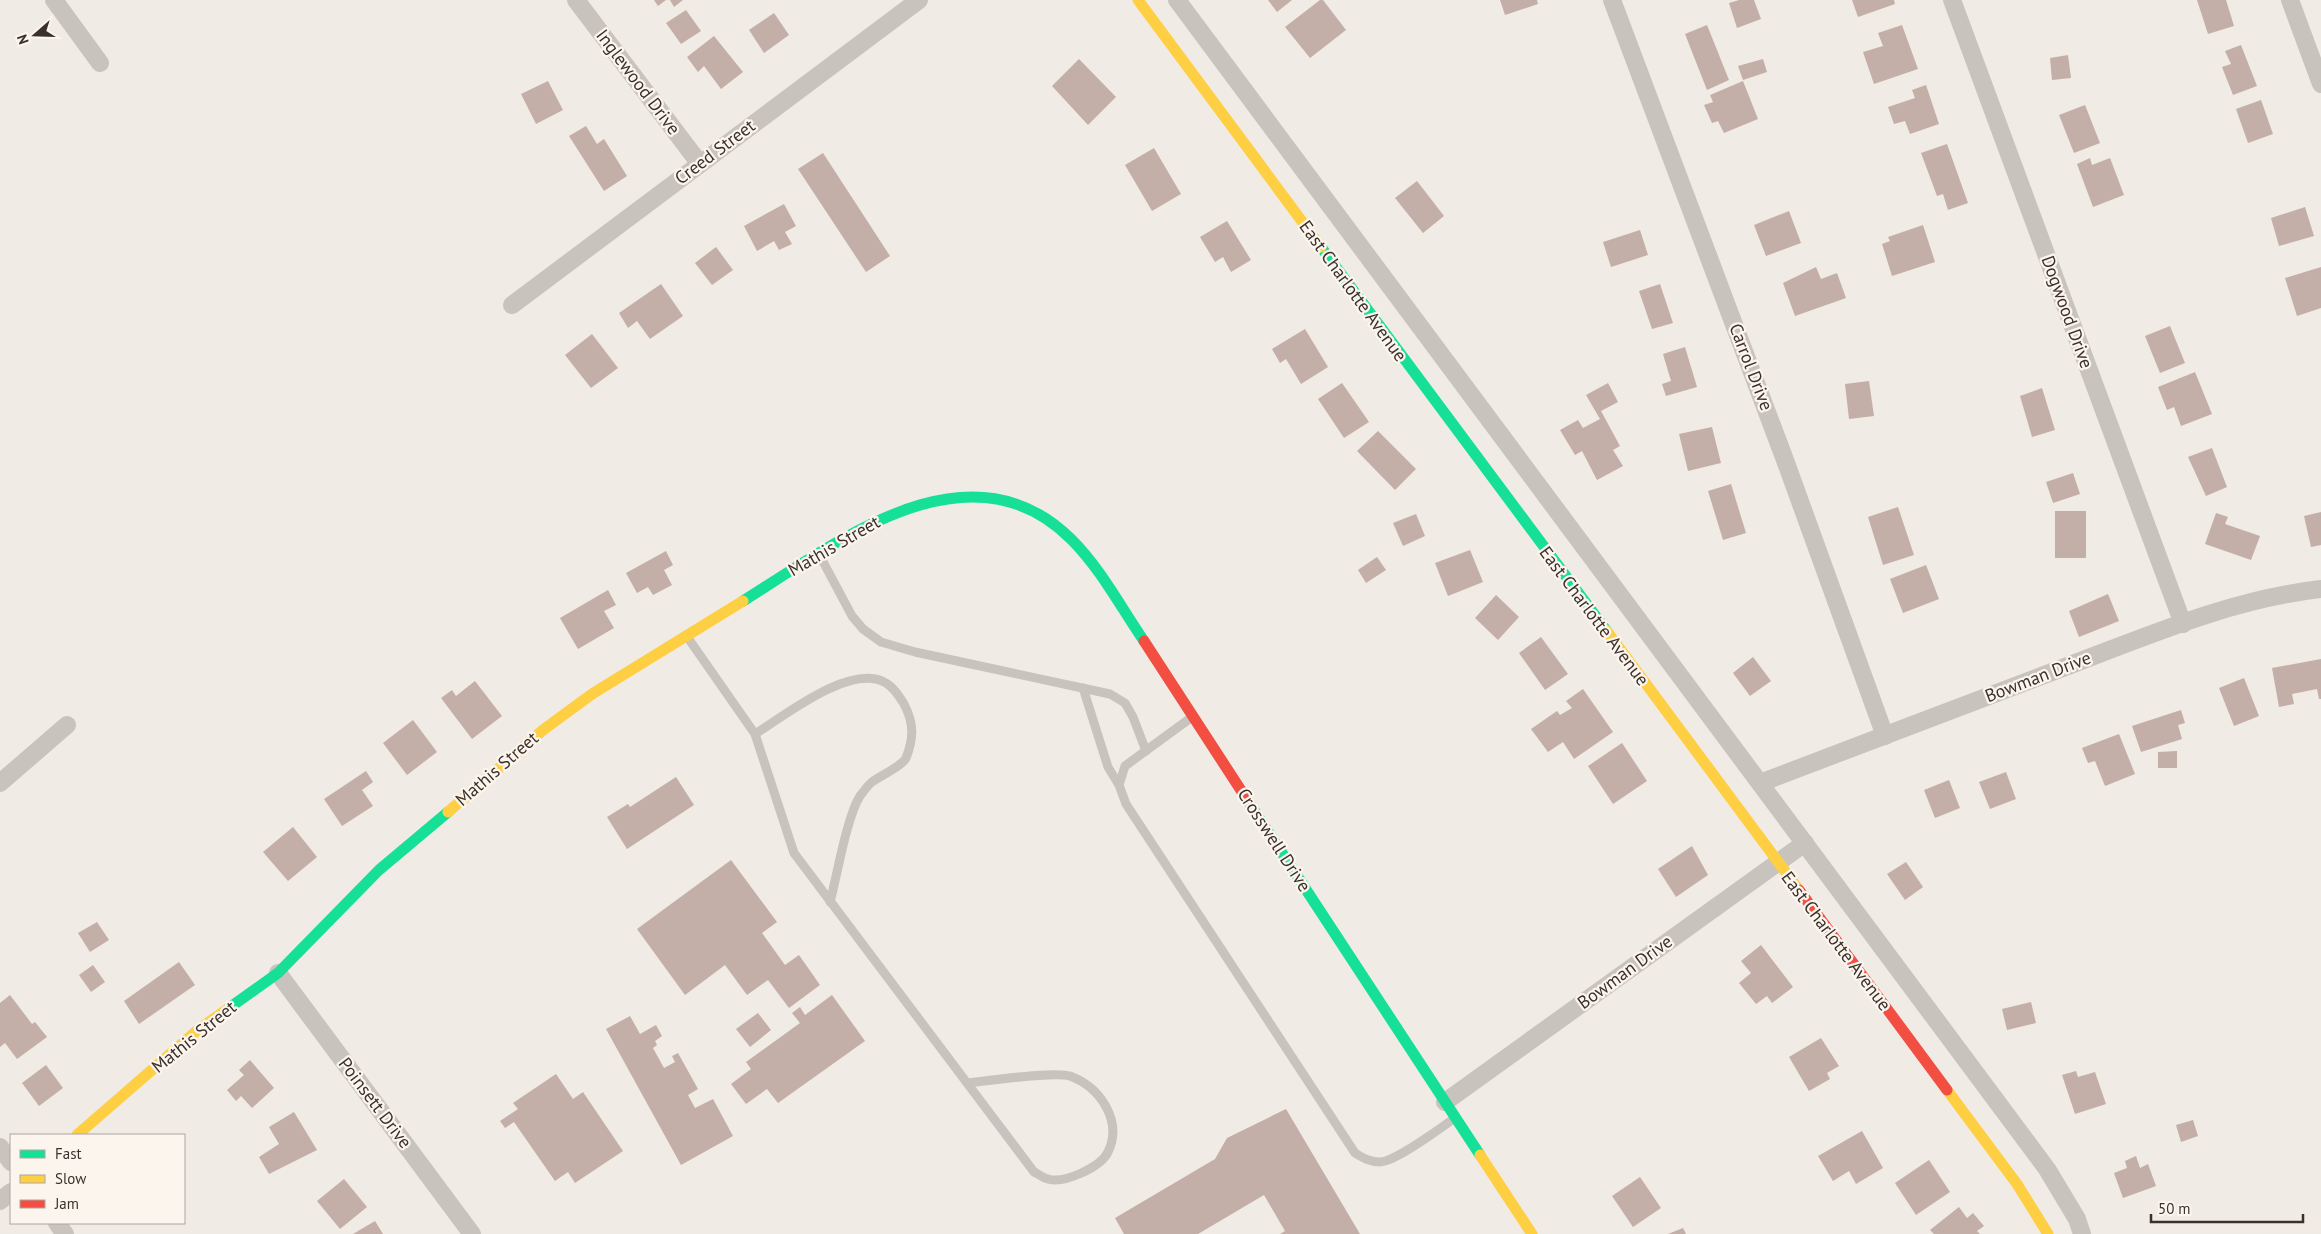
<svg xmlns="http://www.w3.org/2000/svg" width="2321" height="1234" viewBox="0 0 2321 1234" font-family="'PT Sans',sans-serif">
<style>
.building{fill:#c3afa7}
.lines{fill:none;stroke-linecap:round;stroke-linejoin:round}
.lane{stroke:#c9c3be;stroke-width:9}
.street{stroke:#c9c3be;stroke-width:18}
.fast{stroke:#16e098;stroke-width:11}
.slow{stroke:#ffcf43;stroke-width:11}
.jam{stroke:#f24e42;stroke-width:11}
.labels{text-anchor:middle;stroke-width:4.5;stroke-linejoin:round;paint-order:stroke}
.street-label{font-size:18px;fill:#3b302b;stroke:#fbf5ee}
</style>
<rect width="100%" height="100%" fill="#f0ebe5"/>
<g class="building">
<path d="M 654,0 L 666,0 L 658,6 Z"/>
<path d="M 670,0 L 683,0 L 674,7 Z"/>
<path d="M 1268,0 L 1292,0 L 1277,12 Z"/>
<path d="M 1320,0 L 1323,0 L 1346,30 L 1310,58 L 1285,27 Z"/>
<path d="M 1500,0 L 1537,0 L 1538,4 L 1505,15 Z"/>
<path d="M 1739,0 L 1754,0 L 1761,19 L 1737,28 L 1729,3 Z"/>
<path d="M 1852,0 L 1894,0 L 1895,4 L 1858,17 Z"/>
<path d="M 2197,0 L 2226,0 L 2234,26 L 2208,34 Z"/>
<path d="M 686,10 L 701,31 L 681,44 L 666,23 Z"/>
<path d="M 774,13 L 789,35 L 764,53 L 749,30 Z"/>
<path d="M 1707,25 L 1729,80 L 1707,90 L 1685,34 Z"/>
<path d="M 1902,25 L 1918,69 L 1874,84 L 1863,52 L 1883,46 L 1878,33 Z"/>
<path d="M 714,36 L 743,72 L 721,89 L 704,66 L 698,72 L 687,57 Z"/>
<path d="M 2241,45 L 2257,86 L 2233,95 L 2222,67 L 2231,64 L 2225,51 Z"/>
<path d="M 2068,55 L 2071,78 L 2052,80 L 2050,58 Z"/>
<path d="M 1079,59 L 1116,97 L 1088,125 L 1052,86 Z"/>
<path d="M 1763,59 L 1767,72 L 1743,80 L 1738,66 Z"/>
<path d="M 548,81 L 563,110 L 536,124 L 521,94 Z"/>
<path d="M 1743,81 L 1758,119 L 1724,133 L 1718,121 L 1712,123 L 1704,105 L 1713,102 L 1710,95 Z"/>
<path d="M 1926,85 L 1939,124 L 1910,134 L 1905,121 L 1894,124 L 1888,107 L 1915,98 L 1912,90 Z"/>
<path d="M 2261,100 L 2273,134 L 2248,143 L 2236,109 Z"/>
<path d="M 2085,105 L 2100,143 L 2074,153 L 2059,115 Z"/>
<path d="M 586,126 L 597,144 L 604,139 L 627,176 L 604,191 L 569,136 Z"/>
<path d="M 1947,144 L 1968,203 L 1948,210 L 1943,194 L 1937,196 L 1921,153 Z"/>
<path d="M 1154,148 L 1181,194 L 1152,211 L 1125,165 Z"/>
<path d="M 823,153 L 890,256 L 866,272 L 798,169 Z"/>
<path d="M 2090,158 L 2092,165 L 2110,158 L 2124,195 L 2093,207 L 2077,164 Z"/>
<path d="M 1417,181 L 1444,216 L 1423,233 L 1395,198 Z"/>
<path d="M 784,204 L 796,226 L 785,232 L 792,244 L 779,250 L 774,241 L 757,251 L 744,226 Z"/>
<path d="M 2305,207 L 2314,236 L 2279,246 L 2271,218 Z"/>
<path d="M 1789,211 L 1801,243 L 1766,256 L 1754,225 Z"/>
<path d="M 1227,221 L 1251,260 L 1231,272 L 1223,257 L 1215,262 L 1200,237 Z"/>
<path d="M 1923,225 L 1935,262 L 1892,276 L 1882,244 L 1890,241 L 1888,237 Z"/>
<path d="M 1640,230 L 1648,255 L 1611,267 L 1603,242 Z"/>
<path d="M 716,247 L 733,270 L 712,285 L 695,263 Z"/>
<path d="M 1816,267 L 1821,279 L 1837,273 L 1846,298 L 1795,316 L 1783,283 Z"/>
<path d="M 2321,267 L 2321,308 L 2297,316 L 2285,278 Z"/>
<path d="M 661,284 L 683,316 L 650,339 L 637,321 L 628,328 L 619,313 Z"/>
<path d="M 1660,284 L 1673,323 L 1652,329 L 1639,291 Z"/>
<path d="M 2170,326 L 2185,363 L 2160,373 L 2145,336 Z"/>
<path d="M 1305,329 L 1328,367 L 1301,384 L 1286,359 L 1280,363 L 1272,349 Z"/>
<path d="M 592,334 L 618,368 L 591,388 L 565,355 Z"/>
<path d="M 1685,347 L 1697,387 L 1666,396 L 1662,384 L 1671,381 L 1663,354 Z"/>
<path d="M 2195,372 L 2212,414 L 2181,426 L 2174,407 L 2167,410 L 2158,387 Z"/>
<path d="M 1869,381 L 1874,416 L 1849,419 L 1845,384 Z"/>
<path d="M 1342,383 L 1369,422 L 1344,438 L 1318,399 Z"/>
<path d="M 1608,383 L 1618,402 L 1601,411 L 1620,446 L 1613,450 L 1623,466 L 1597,480 L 1582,451 L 1575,455 L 1560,430 L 1578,420 L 1583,428 L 1600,419 L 1586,395 Z"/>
<path d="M 2042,388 L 2055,430 L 2032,437 L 2020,396 Z"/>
<path d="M 1712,427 L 1721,463 L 1688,471 L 1679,434 Z"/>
<path d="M 1378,431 L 1416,469 L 1395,490 L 1357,451 Z"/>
<path d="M 2212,448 L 2227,487 L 2206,496 L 2188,457 Z"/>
<path d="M 2073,473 L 2080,494 L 2053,503 L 2046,482 Z"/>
<path d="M 1731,484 L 1746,533 L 1723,540 L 1708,491 Z"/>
<path d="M 1898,507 L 1914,555 L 1883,565 L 1868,517 Z"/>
<rect x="2055" y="511" width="31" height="47"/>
<path d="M 2321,512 L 2321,545 L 2311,547 L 2304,516 Z"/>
<path d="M 2216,513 L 2228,517 L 2225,524 L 2260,536 L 2251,560 L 2205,544 Z"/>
<path d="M 1416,514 L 1425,536 L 1403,546 L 1393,523 Z"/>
<path d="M 1470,550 L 1483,582 L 1448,596 L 1435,563 Z"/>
<path d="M 666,551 L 673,565 L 664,570 L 672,585 L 653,595 L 648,587 L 637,593 L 626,573 Z"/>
<path d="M 1377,557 L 1386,570 L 1366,583 L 1358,570 Z"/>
<path d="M 1926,565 L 1939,599 L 1903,613 L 1890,579 Z"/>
<path d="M 608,590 L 616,605 L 604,611 L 614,628 L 578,649 L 560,618 Z"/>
<path d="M 2108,594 L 2119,621 L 2079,637 L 2069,611 Z"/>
<path d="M 1496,595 L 1519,617 L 1498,640 L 1475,618 Z"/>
<path d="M 1541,637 L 1568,674 L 1545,690 L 1519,653 Z"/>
<path d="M 1753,657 L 1771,681 L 1750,696 L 1733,673 Z"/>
<path d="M 2321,659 L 2321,699 L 2319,699 L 2317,689 L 2292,694 L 2294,704 L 2279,707 L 2272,668 Z"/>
<path d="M 2244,678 L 2259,716 L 2234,726 L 2219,688 Z"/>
<path d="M 475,681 L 502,716 L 472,739 L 441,698 L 452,690 L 456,696 Z"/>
<path d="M 1583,689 L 1613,732 L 1574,759 L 1563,742 L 1548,752 L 1531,729 L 1557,711 L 1560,715 L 1572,708 L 1566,701 Z"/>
<path d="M 2181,710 L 2185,723 L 2178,725 L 2182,739 L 2141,752 L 2132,726 Z"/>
<path d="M 413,720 L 437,752 L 407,775 L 383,743 Z"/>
<path d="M 2119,734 L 2135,774 L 2105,786 L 2095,761 L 2088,763 L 2082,748 Z"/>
<path d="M 1622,743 L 1647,781 L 1613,804 L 1588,766 Z"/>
<path d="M 2177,751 L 2177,768 L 2158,768 L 2158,752 Z"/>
<path d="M 366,771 L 373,782 L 362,790 L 373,806 L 342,826 L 324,799 Z"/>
<path d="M 2006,772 L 2016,799 L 1990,809 L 1979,782 Z"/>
<path d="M 676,777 L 694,805 L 627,849 L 607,817 L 628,804 L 630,807 Z"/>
<path d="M 1949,780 L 1960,808 L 1935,818 L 1924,790 Z"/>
<path d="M 293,827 L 317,857 L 288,881 L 263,852 Z"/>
<path d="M 1692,846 L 1708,875 L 1676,897 L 1658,869 Z"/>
<path d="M 731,860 L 777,922 L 762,933 L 785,965 L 799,955 L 820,985 L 789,1008 L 768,980 L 747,995 L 725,965 L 685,995 L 637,929 Z"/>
<path d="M 1906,862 L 1923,887 L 1905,900 L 1887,874 Z"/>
<path d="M 97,922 L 109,940 L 90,952 L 78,933 Z"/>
<path d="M 1761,945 L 1793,987 L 1772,1003 L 1767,996 L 1756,1004 L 1739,983 L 1751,973 L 1741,961 Z"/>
<path d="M 179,962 L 195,985 L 139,1024 L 124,1001 Z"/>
<path d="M 93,965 L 105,982 L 91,992 L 79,975 Z"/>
<path d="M 10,995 L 32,1024 L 35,1022 L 47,1037 L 17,1059 L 5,1043 L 0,1047 L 0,1003 Z"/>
<path d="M 832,995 L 865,1041 L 778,1103 L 767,1089 L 746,1104 L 731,1084 L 751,1069 L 746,1062 L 800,1023 L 792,1013 L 800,1007 L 805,1015 Z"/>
<path d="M 2031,1002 L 2036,1023 L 2007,1030 L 2002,1009 Z"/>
<path d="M 758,1013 L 771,1030 L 750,1047 L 736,1029 Z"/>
<path d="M 630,1016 L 640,1034 L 656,1025 L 662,1036 L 655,1041 L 657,1045 L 653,1048 L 664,1068 L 675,1062 L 672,1056 L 678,1053 L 698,1089 L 688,1095 L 695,1108 L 713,1099 L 733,1136 L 681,1165 L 606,1029 Z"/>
<path d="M 1821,1038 L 1839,1066 L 1827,1073 L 1830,1079 L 1809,1091 L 1789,1057 Z"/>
<path d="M 250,1060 L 274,1088 L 252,1108 L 241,1096 L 236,1101 L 227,1090 L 244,1075 L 239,1070 Z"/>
<path d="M 46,1065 L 63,1088 L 39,1106 L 22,1083 Z"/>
<path d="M 2076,1071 L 2078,1077 L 2095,1072 L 2106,1104 L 2075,1114 L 2062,1075 Z"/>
<path d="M 556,1074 L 573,1099 L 583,1092 L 623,1151 L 575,1183 L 568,1172 L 555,1181 L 514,1122 L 505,1128 L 500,1121 L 518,1109 L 513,1103 Z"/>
<path d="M 1286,1109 L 1360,1234 L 1280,1234 L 1285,1231 L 1264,1195 L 1198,1234 L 1124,1234 L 1115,1218 L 1215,1159 L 1227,1138 Z"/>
<path d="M 294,1112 L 317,1150 L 269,1174 L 259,1157 L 279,1144 L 269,1127 Z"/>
<path d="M 2193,1120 L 2198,1136 L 2181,1142 L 2176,1125 Z"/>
<path d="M 1862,1131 L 1883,1168 L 1856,1184 L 1849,1171 L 1833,1181 L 1818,1156 Z"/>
<path d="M 2136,1156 L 2140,1168 L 2148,1164 L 2156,1186 L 2123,1198 L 2114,1173 L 2127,1168 L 2125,1161 Z"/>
<path d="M 1929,1160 L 1950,1192 L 1916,1215 L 1895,1183 Z"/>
<path d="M 1640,1177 L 1661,1208 L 1633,1227 L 1612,1196 Z"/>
<path d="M 344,1179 L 367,1207 L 340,1229 L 317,1201 Z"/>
<path d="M 1959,1207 L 1967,1218 L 1973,1213 L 1984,1226 L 1977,1231 L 1980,1234 L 1934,1234 L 1930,1230 Z"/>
<path d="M 375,1221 L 383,1234 L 353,1234 Z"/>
<path d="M 1683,1228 L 1686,1234 L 1668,1234 Z"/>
</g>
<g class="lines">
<g class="lane">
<path d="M 820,556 L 852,616 L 863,629 L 881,642 L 915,652 L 1110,694 L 1125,703 L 1133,717 L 1146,751"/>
<path d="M 688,638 L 755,734 L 794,853 L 1034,1172 C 1039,1174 1043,1178 1048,1179 C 1064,1184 1101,1167 1108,1152 C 1123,1121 1100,1087 1070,1076 C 1054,1071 987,1081 967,1083"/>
<path d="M 1083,688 L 1108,767 L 1119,785 L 1126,804 L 1355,1153 C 1363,1158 1370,1162 1380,1162 C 1397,1161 1440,1128 1455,1118"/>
<path d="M 755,734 C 784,716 849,664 884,682 C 893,686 899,696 904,704 C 914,723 914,738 906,758 C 902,766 880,776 872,782 C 868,785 864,791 860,796 C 847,816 837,876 830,902"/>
<path d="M 1119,785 L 1125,766 L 1192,717"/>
</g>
<g class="street">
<path d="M 54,0 L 100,63"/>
<path d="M 576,0 L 700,164"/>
<path d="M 1177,0 L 2047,1169 L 2077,1219 L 2082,1234"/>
<path d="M 1612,0 L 1785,460 L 1885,736"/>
<path d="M 1952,0 L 2183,624"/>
<path d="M 2290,0 L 2321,84"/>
<path d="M 512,305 L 919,0"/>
<path d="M 0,783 L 67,725"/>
<path d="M 1760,783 C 1862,744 1963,706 2065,667 C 2147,636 2232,599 2321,589"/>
<path d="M 278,973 L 472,1234"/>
<path d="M 1445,1102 L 1805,843"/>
<path d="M 0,1147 L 11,1162"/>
<path d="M 0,1201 L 11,1192"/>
<path d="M 57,1223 L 65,1234"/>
</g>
<g class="fast">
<path d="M 1321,247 L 1606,630"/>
<path d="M 743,601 C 836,543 969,438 1071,539 C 1101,569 1120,606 1144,641"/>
<path d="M 1246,798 L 1480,1155"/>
<path d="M 229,1008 L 278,973 L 379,870 L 448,812"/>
</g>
<g class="slow">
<path d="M 1138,0 L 1321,247"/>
<path d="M 1606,630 L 1799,890"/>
<path d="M 448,812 L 543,730 L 592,694 L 743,601"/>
<path d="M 1947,1090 L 2017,1184 L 2048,1234"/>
<path d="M 77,1135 L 199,1029 L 229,1008"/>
<path d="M 1480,1155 L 1532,1234"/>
</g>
<g class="jam">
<path d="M 1144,641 L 1246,798"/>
<path d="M 1799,890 L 1947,1090"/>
</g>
</g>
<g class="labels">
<g class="street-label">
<text transform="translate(638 82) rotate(53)" y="6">Inglewood Drive</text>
<text transform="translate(715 152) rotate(-37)" y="6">Creed Street</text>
<text transform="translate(1353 291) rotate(54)" y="6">East Charlotte Avenue</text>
<text transform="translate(2067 312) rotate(70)" y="6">Dogwood Drive</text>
<text transform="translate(1751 367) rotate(69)" y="6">Carrol Drive</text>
<text transform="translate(834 546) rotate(-30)" y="6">Mathis Street</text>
<text transform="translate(1594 616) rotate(53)" y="6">East Charlotte Avenue</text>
<text transform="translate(2038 677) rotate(-21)" y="6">Bowman Drive</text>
<text transform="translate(497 769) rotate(-41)" y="6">Mathis Street</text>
<text transform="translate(1274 840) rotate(57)" y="6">Crosswell Drive</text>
<text transform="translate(1836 941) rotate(53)" y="6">East Charlotte Avenue</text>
<text transform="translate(1625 972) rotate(-36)" y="6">Bowman Drive</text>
<text transform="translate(194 1037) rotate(-39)" y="6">Mathis Street</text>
<text transform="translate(375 1103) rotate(53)" y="6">Poinsett Drive</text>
</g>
</g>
<rect x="10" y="1134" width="175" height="90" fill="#fbf5ee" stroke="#aea6a0"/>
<rect x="20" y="1150" width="25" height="8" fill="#16e098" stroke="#aea6a0"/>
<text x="55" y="1159" font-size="15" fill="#3b302b">Fast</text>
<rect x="20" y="1175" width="25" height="8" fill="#ffcf43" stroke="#aea6a0"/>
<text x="55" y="1184" font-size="15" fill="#3b302b">Slow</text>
<rect x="20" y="1200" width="25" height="8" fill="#f24e42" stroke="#aea6a0"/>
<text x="55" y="1209" font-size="15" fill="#3b302b">Jam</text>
<g transform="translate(35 35) rotate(250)" stroke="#fbf5ee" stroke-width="4" paint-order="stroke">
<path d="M0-4L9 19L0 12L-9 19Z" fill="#3b302b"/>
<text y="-8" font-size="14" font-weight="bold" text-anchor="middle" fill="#3b302b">N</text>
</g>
<path d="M2151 1214v8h152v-8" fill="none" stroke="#3b302b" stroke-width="2.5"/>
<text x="2158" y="1214" font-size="15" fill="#3b302b" stroke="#fbf5ee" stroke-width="4" paint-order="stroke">50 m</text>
</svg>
